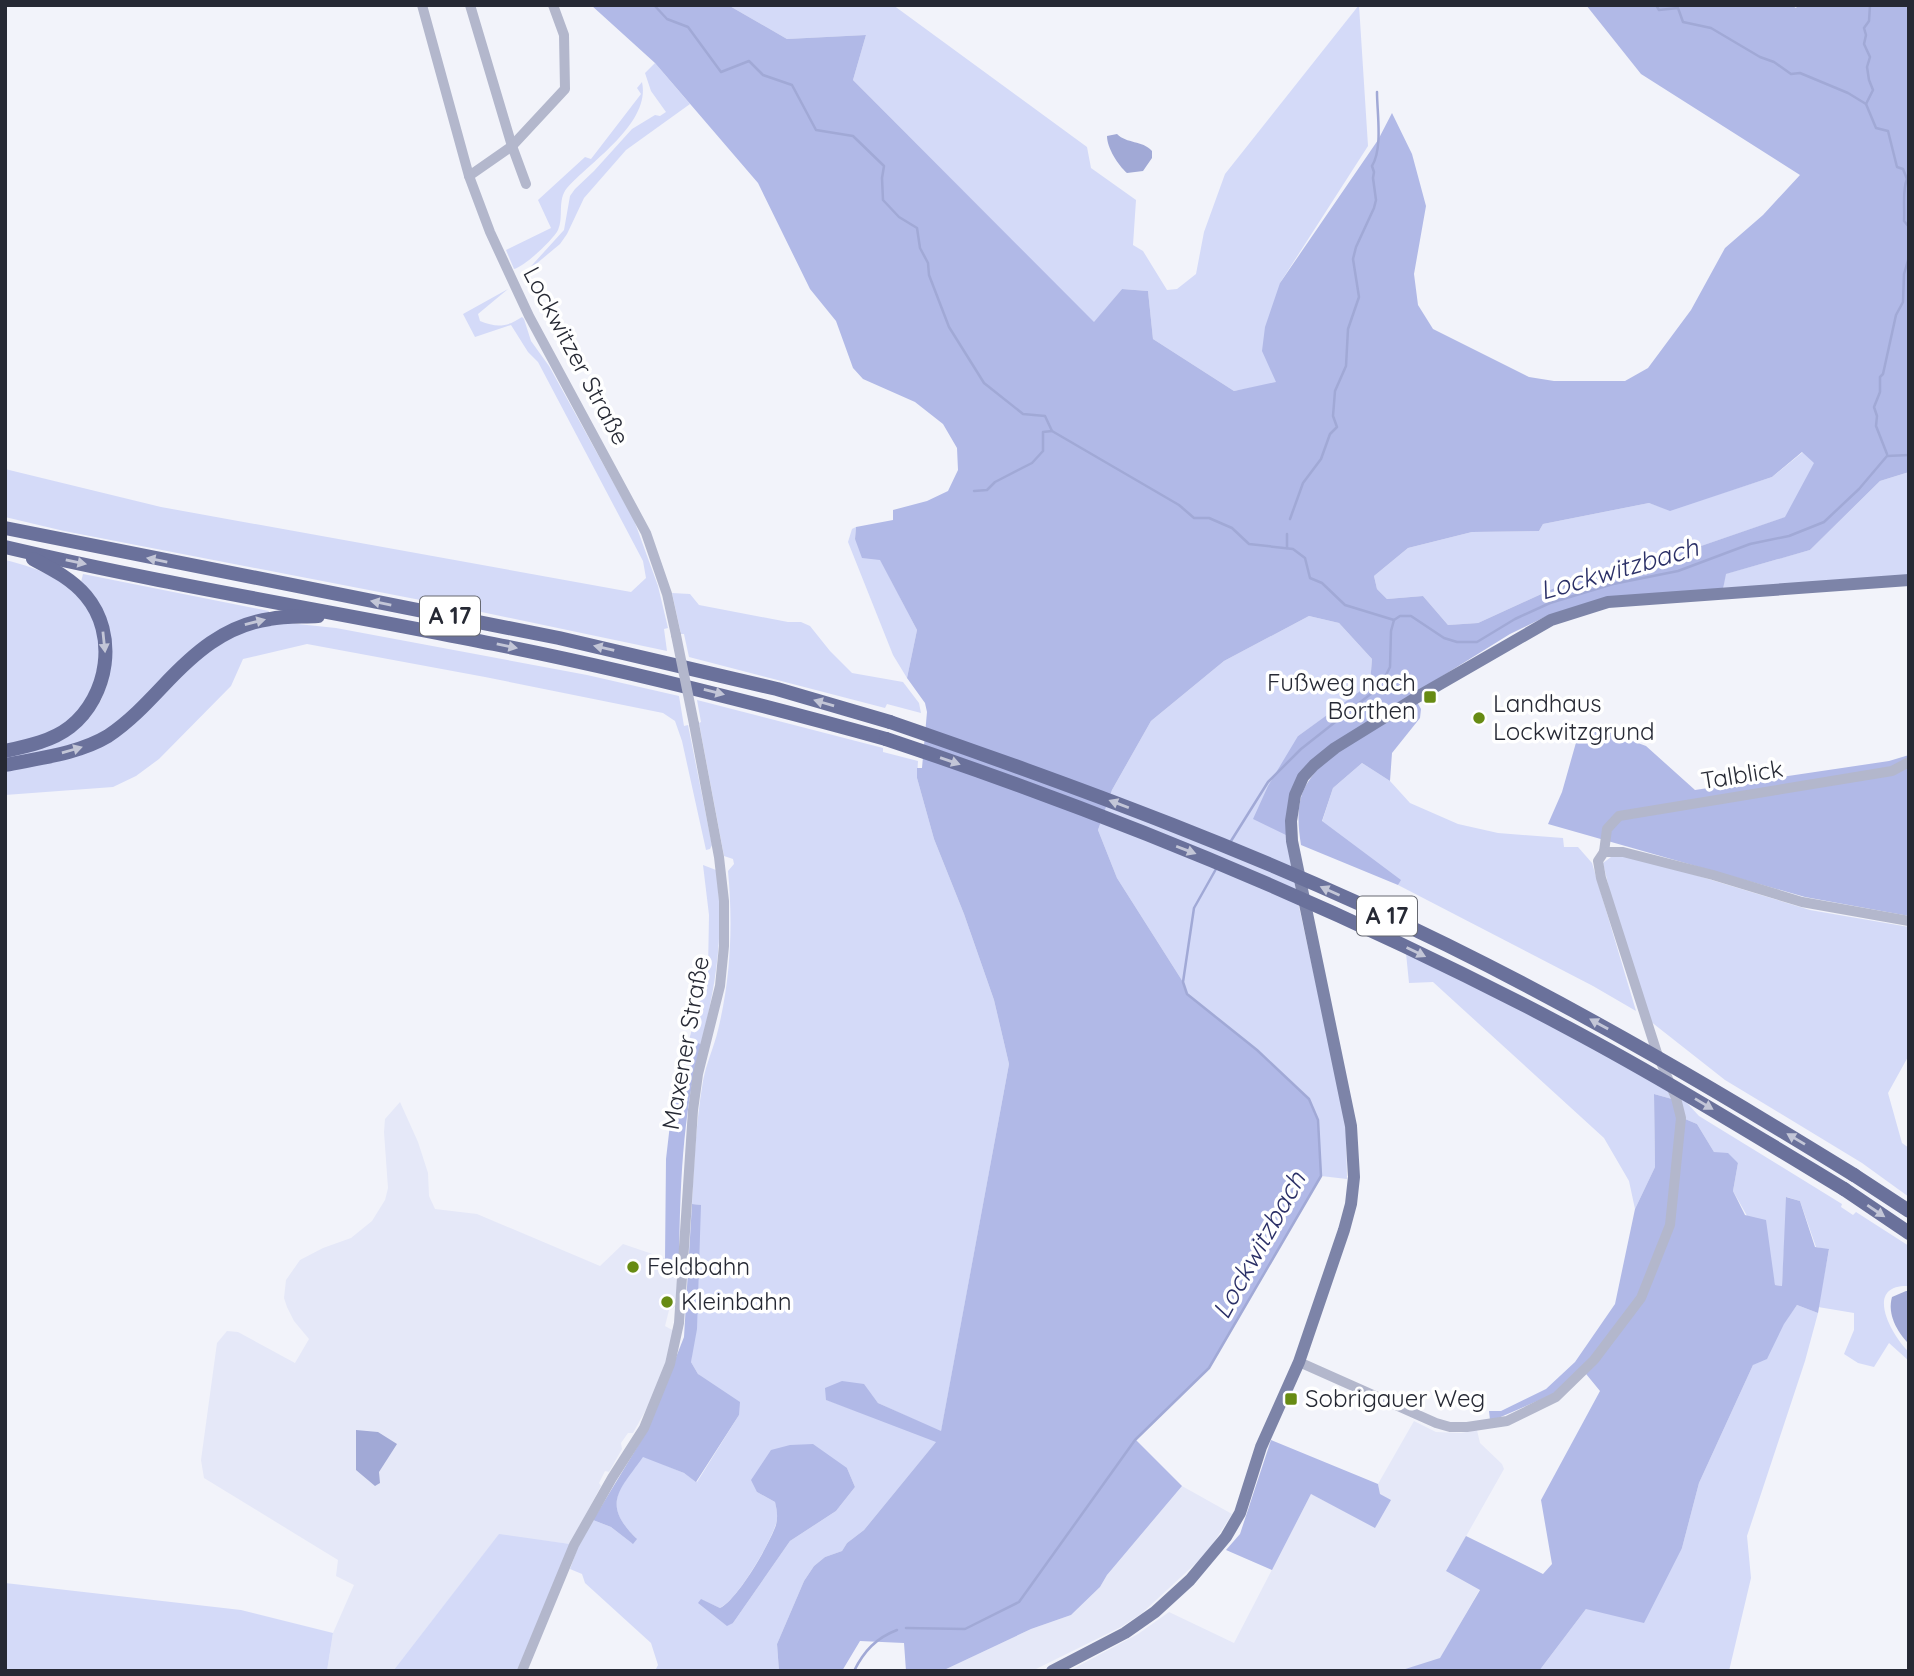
<svg xmlns="http://www.w3.org/2000/svg" width="1914" height="1676" viewBox="0 0 1914 1676" font-family="Quicksand,sans-serif">
<style>
.built{fill:#e5e8f8}
.green{fill:#d4daf8;fill-rule:evenodd}
.forest{fill:#b1b9e7;fill-rule:evenodd}
.water{fill:#a1a9d6}
.lines{fill:none;stroke-linecap:round;stroke-linejoin:round}
.stream{stroke:#a1a9d6;stroke-width:2.5}
.minor{stroke:#b3b7cc;stroke-width:10}
.major{stroke:#7d84a8;stroke-width:12}
.highway{stroke:#6a719b;stroke-width:14}
.minor-bridge{stroke:#b3b7cc;stroke-width:10}
.highway-bridge{stroke:#6a719b;stroke-width:14}
.oneway{fill:#c3c6d7}
.poi-dot{fill:#678b13;stroke:#fff;stroke-width:2.5}
.labels{text-anchor:middle;stroke-width:7;stroke-linejoin:round;paint-order:stroke}
.shield{fill:#fff;stroke:#676971;stroke-width:2}
.shield-label{font-size:23px;font-weight:bold;fill:#262934}
.street-label{font-size:24px;fill:#262934;stroke:#fff}
.poi-label{font-size:24px;fill:#262934;stroke:#fff;text-anchor:start}
.water-label{font-size:26px;font-style:italic;fill:#2b3067;stroke:#fff}
</style>
<rect width="100%" height="100%" fill="#f2f3fa"/>
<g class="built">
<path d="M 400,1102 L 418,1142 L 428,1173 L 429,1196 L 435,1209 L 477,1214 L 600,1266 L 623,1244 L 679,1263 L 675,1307 L 669,1310 L 665,1326 L 674,1331 L 667,1363 L 658,1388 L 633,1433 L 628,1433 L 621,1443 L 622,1449 L 609,1472 L 605,1471 L 599,1483 L 601,1486 L 570,1544 L 499,1535 L 393,1671 L 327,1671 L 333,1633 L 354,1585 L 336,1576 L 338,1560 L 204,1478 L 201,1460 L 217,1343 L 227,1331 L 238,1332 L 295,1363 L 309,1339 L 294,1321 L 287,1307 L 284,1298 L 286,1280 L 300,1260 L 323,1248 L 351,1238 L 372,1221 L 385,1200 L 388,1188 L 384,1132 L 385,1119 Z"/>
<path d="M 1414,1421 L 1436,1432 L 1461,1433 L 1477,1430 L 1480,1443 L 1502,1464 L 1504,1469 L 1447,1570 L 1480,1589 L 1440,1659 L 1399,1671 L 1069,1671 L 1138,1634 L 1169,1612 L 1234,1643 L 1311,1494 L 1375,1527 L 1380,1494 L 1378,1484 Z"/>
<path d="M 1182,1486 L 1232,1514 L 1207,1553 L 1141,1614 L 1121,1627 L 1032,1671 L 942,1671 L 1031,1629 L 1071,1615 L 1100,1587 L 1107,1575 Z"/>
</g>
<g class="green">
<path d="M 728,5 L 893,5 L 1087,147 L 1091,168 L 1136,200 L 1133,245 L 1143,251 L 1167,290 L 1177,289 L 1196,274 L 1204,232 L 1225,174 L 1359,5 L 1368,146 L 1280,283 L 1277,383 L 1234,391 L 1153,339 L 1148,291 L 1122,289 L 1094,323 L 853,80 L 866,35 L 787,39 Z"/>
<path d="M 655,63 L 690,104 L 626,150 L 584,198 L 567,234 L 560,244 L 524,274 L 564,230 L 570,196 L 575,189 L 594,171 L 632,129 L 655,115 L 660,116 L 666,112 L 651,91 L 645,73 Z"/>
<path d="M 642,82 C 651,123 591,161 567,188 C 557,200 564,217 558,230 C 553,240 524,267 514,269 L 506,250 L 551,228 L 538,200 L 585,157 L 591,159 L 641,94 L 637,88 Z"/>
<path d="M 508,289 L 478,314 L 480,321 C 497,328 507,327 522,317 L 524,319 L 531,341 L 549,366 L 634,520 L 658,586 L 668,628 L 664,629 L 667,651 L 472,610 L 64,531 L 5,517 L 5,469 L 161,507 L 631,592 L 646,578 L 643,561 L 538,362 L 528,352 L 511,325 L 475,337 L 463,314 Z"/>
<path d="M 1803,452 L 1815,463 L 1786,517 L 1643,566 L 1574,579 L 1478,623 L 1448,625 L 1423,596 L 1387,599 L 1377,589 L 1374,576 L 1408,548 L 1472,532 L 1539,531 L 1543,524 L 1649,503 L 1670,510 L 1772,477 Z"/>
<path d="M 1909,472 L 1909,576 L 1723,589 L 1725,574 L 1810,550 L 1880,481 Z"/>
<path d="M 856,527 L 855,539 L 880,559 L 917,630 L 907,678 L 893,655 L 848,542 L 852,529 Z"/>
<path d="M 5,560 C 34,567 59,576 80,599 C 117,639 97,715 47,735 C 34,740 19,742 5,745 Z"/>
<path d="M 83,574 L 269,611 L 268,614 L 242,621 L 122,721 L 83,742 L 5,761 L 5,757 L 89,718 L 101,700 L 108,682 L 112,645 L 81,582 Z"/>
<path d="M 672,593 L 690,594 L 699,605 L 788,622 L 801,622 L 810,626 L 830,651 L 852,673 L 903,682 L 919,703 L 921,713 L 887,704 L 885,708 L 689,657 L 684,634 L 681,634 Z"/>
<path d="M 1309,616 L 1339,623 L 1372,659 L 1370,685 L 1298,736 L 1288,836 L 1298,902 L 1340,1094 L 1346,1132 L 1347,1179 L 1321,1176 L 1318,1120 L 1276,1068 L 1257,1050 L 1187,994 L 1183,982 L 1117,878 L 1098,830 L 1112,790 L 1151,721 L 1224,661 Z"/>
<path d="M 288,623 L 336,628 L 587,675 L 679,696 L 684,726 L 688,725 L 712,845 L 710,849 L 706,850 L 682,741 L 675,721 L 663,713 L 485,677 L 307,644 L 243,659 L 231,686 L 159,759 L 136,776 L 113,787 L 5,795 L 5,769 L 87,750 L 193,661 L 246,629 Z"/>
<path d="M 697,700 L 883,748 L 883,752 L 918,761 L 917,778 L 934,839 L 964,914 L 994,1000 L 1009,1064 L 941,1432 L 878,1403 L 863,1384 L 827,1400 L 937,1441 L 864,1530 L 847,1543 L 842,1551 L 825,1557 L 814,1566 L 804,1581 L 777,1644 L 779,1671 L 655,1671 L 658,1665 L 651,1643 L 585,1583 L 582,1574 L 570,1569 L 578,1547 L 593,1520 L 611,1527 L 632,1543 L 636,1538 C 601,1504 619,1490 643,1456 L 684,1473 L 697,1482 L 739,1415 L 698,1374 L 691,1362 L 700,1205 L 692,1204 C 694,1163 696,1122 703,1081 C 706,1064 714,1047 718,1030 C 731,977 733,924 728,871 L 734,864 L 733,859 L 724,856 L 699,723 L 701,722 ZM 847,1468 L 855,1487 L 836,1511 L 790,1541 L 733,1623 L 702,1600 L 720,1608 C 738,1599 769,1545 776,1524 C 778,1517 777,1509 775,1502 L 757,1492 Z"/>
<path d="M 1362,763 L 1390,781 L 1410,803 L 1458,824 L 1498,833 L 1563,838 L 1564,847 L 1578,847 L 1592,863 L 1636,1011 L 1593,986 L 1398,885 L 1400,880 L 1322,822 L 1333,788 Z"/>
<path d="M 1624,856 L 1682,871 L 1810,910 L 1909,927 L 1909,1055 L 1888,1093 L 1902,1143 L 1909,1148 L 1909,1197 L 1862,1163 L 1725,1080 L 1650,1021 L 1613,905 L 1603,863 L 1611,857 Z"/>
<path d="M 703,865 L 716,870 C 725,930 716,986 701,1044 L 689,1040 L 708,971 L 709,915 Z"/>
<path d="M 1311,896 C 1434,949 1551,1016 1667,1084 L 1672,1099 L 1654,1094 L 1655,1167 L 1635,1209 L 1629,1181 L 1604,1138 L 1433,982 L 1409,983 L 1405,943 Z"/>
<path d="M 1677,1092 L 1699,1116 L 1842,1204 L 1841,1207 L 1853,1215 L 1856,1212 L 1909,1246 L 1909,1286 C 1863,1284 1891,1335 1909,1352 L 1909,1361 L 1889,1343 L 1874,1367 L 1858,1363 L 1844,1354 L 1854,1330 L 1854,1313 L 1818,1307 L 1829,1250 L 1816,1247 L 1800,1201 L 1787,1197 L 1782,1286 L 1775,1285 L 1769,1255 L 1733,1191 L 1738,1163 L 1714,1152 L 1697,1124 L 1685,1119 Z"/>
<path d="M 1797,1305 L 1818,1313 L 1805,1361 L 1747,1536 L 1751,1578 L 1729,1671 L 1539,1671 L 1586,1609 L 1682,1548 L 1699,1483 L 1753,1365 Z"/>
<path d="M 499,1534 L 570,1544 L 517,1671 L 393,1671 Z"/>
<path d="M 5,1583 L 241,1610 L 333,1633 L 327,1671 L 5,1671 Z"/>
</g>
<g class="forest">
<path d="M 591,5 L 728,5 L 787,39 L 866,35 L 853,80 L 1094,322 L 1122,289 L 1148,291 L 1153,339 L 1234,391 L 1276,382 L 1262,351 L 1265,327 L 1280,283 L 1378,140 L 1392,113 L 1412,154 L 1426,206 L 1414,274 L 1418,305 L 1433,329 L 1529,377 L 1554,381 L 1625,381 L 1648,368 L 1691,310 L 1725,248 L 1763,215 L 1800,175 L 1641,74 L 1586,5 L 1791,5 L 1796,8 L 1798,5 L 1909,5 L 1909,472 L 1880,481 L 1810,550 L 1726,574 L 1723,589 L 1549,615 L 1510,634 L 1415,693 L 1300,774 L 1288,836 L 1253,819 L 1268,786 L 1298,736 L 1370,684 L 1372,659 L 1339,623 L 1309,616 L 1224,661 L 1151,721 L 1112,790 L 1098,830 L 1117,878 L 1183,982 L 1187,994 L 1257,1050 L 1309,1099 L 1318,1120 L 1321,1176 L 1209,1368 L 1135,1439 L 1182,1486 L 1107,1575 L 1100,1587 L 1071,1615 L 1031,1629 L 942,1671 L 906,1671 L 904,1643 L 860,1641 L 842,1671 L 779,1671 L 777,1644 L 804,1581 L 814,1566 L 825,1557 L 842,1551 L 847,1543 L 864,1530 L 936,1442 L 826,1400 L 825,1388 L 842,1381 L 864,1384 L 878,1403 L 941,1431 L 1009,1064 L 994,1000 L 964,914 L 934,839 L 917,778 L 917,768 L 922,768 L 927,712 L 925,703 L 907,678 L 917,630 L 880,560 L 862,558 L 855,539 L 856,527 L 893,520 L 893,510 L 927,501 L 948,491 L 958,470 L 957,448 L 943,424 L 915,402 L 863,379 L 853,368 L 836,321 L 810,289 L 758,183 L 655,63 ZM 1802,452 L 1814,463 L 1785,517 L 1643,566 L 1574,579 L 1478,623 L 1448,625 L 1423,596 L 1387,599 L 1377,589 L 1374,576 L 1408,548 L 1472,532 L 1539,531 L 1543,524 L 1649,503 L 1670,511 L 1772,477 Z"/>
<path d="M 1417,702 L 1421,709 L 1420,718 L 1392,753 L 1390,781 L 1362,763 L 1333,788 L 1322,821 L 1401,880 L 1398,885 L 1301,845 C 1299,831 1297,817 1300,802 C 1307,758 1382,724 1417,702 Z"/>
<path d="M 1603,730 L 1646,746 L 1695,790 L 1889,761 L 1909,755 L 1909,916 L 1805,897 L 1548,824 L 1562,792 L 1579,732 Z"/>
<path d="M 689,1040 L 701,1044 C 682,1116 680,1189 679,1263 L 665,1259 L 666,1159 L 674,1090 Z"/>
<path d="M 1654,1094 L 1672,1099 L 1678,1116 L 1697,1124 L 1714,1152 L 1728,1153 L 1738,1163 L 1733,1191 L 1745,1215 L 1766,1220 L 1775,1285 L 1782,1286 L 1786,1197 L 1800,1201 L 1815,1247 L 1829,1249 L 1818,1313 L 1797,1305 L 1784,1324 L 1767,1359 L 1753,1365 L 1699,1483 L 1682,1548 L 1644,1623 L 1586,1609 L 1539,1671 L 1399,1671 L 1440,1658 L 1480,1590 L 1446,1571 L 1466,1536 L 1543,1574 L 1552,1564 L 1541,1500 L 1600,1391 L 1582,1369 L 1556,1393 L 1496,1419 L 1490,1420 L 1489,1411 L 1501,1411 L 1546,1389 L 1575,1362 L 1615,1304 L 1635,1209 L 1655,1167 Z"/>
<path d="M 692,1204 L 701,1205 L 697,1329 L 691,1362 L 698,1374 L 740,1402 L 739,1415 L 696,1482 L 684,1473 L 643,1457 C 619,1491 601,1504 637,1539 L 633,1544 L 611,1527 L 593,1520 L 647,1431 L 684,1337 Z"/>
<path d="M 1271,1440 L 1378,1484 L 1380,1494 L 1391,1500 L 1375,1528 L 1311,1494 L 1272,1570 L 1226,1550 L 1240,1534 Z"/>
<path d="M 813,1444 L 847,1468 L 855,1487 L 836,1511 L 790,1541 L 733,1623 L 727,1626 L 698,1603 L 701,1599 L 720,1608 C 738,1599 769,1545 776,1525 C 778,1517 777,1510 775,1502 L 757,1492 L 751,1480 L 771,1450 L 790,1445 Z"/>
</g>
<g class="water">
<path d="M 1117,134 C 1127,144 1142,140 1152,151 L 1152,158 L 1143,171 L 1127,173 C 1118,165 1107,148 1107,136 Z"/>
<path d="M 1906,1291 L 1909,1291 L 1909,1344 C 1897,1332 1887,1314 1892,1297 Z"/>
<path d="M 356,1430 L 378,1432 L 397,1444 L 379,1472 L 380,1483 L 375,1486 L 356,1470 Z"/>
</g>
<g class="lines">
<g class="stream">
<path d="M 654,5 L 667,19 L 688,27 L 721,72 L 749,61 L 763,75 L 792,85 L 816,130 L 853,136 L 884,166 L 882,178 L 883,200 L 899,217 L 917,228 L 920,248 L 928,263 L 929,275 L 949,327 L 984,383 L 1023,414 L 1045,416 L 1052,431 L 1179,505 L 1194,518 L 1209,518 L 1232,528 L 1249,544 L 1293,549 L 1305,558 L 1310,578 L 1322,583 L 1345,605 L 1394,620"/>
<path d="M 1656,5 L 1659,10 L 1678,8 L 1683,22 L 1711,28 L 1760,57 L 1774,62 L 1791,74 L 1800,73 L 1848,93 L 1866,104 L 1876,128 L 1888,131 L 1897,167 L 1903,169 L 1907,179 C 1902,190 1905,208 1904,221 L 1909,227"/>
<path d="M 1866,104 L 1873,90 L 1869,80 L 1867,67 L 1870,57 L 1864,44 L 1866,35 L 1864,28 L 1869,21 L 1870,5"/>
<path d="M 1887,454 L 1876,426 L 1877,416 L 1874,407 L 1880,392 L 1880,377 L 1883,374 L 1896,315 L 1903,302 L 1904,274 L 1909,257"/>
<path d="M 974,491 L 987,490 L 995,482 L 1032,463 L 1043,451 L 1043,432 L 1052,431"/>
<path d="M 1290,519 L 1303,483 L 1321,459 L 1330,434 L 1337,427 L 1333,416 L 1335,391 L 1346,366 L 1348,329 L 1359,297 L 1353,259 L 1356,247 L 1374,208 L 1376,200 L 1373,178 L 1374,172 L 1372,166 C 1383,148 1377,113 1377,92"/>
<path d="M 1287,548 L 1287,534"/>
<path d="M 1231,841 L 1268,782 L 1301,749 L 1372,693 L 1386,675 L 1390,667 L 1391,631 L 1394,620 L 1400,616 L 1411,616 L 1444,638 L 1457,642 L 1477,642 L 1515,619 L 1550,603 L 1613,584 L 1678,571 L 1750,544 L 1789,536 L 1824,522 L 1859,489 L 1887,456 L 1909,455"/>
<path d="M 906,1628 L 965,1629 L 1019,1602 L 1135,1440 L 1209,1368 L 1321,1176 L 1318,1120 L 1309,1099 L 1257,1050 L 1187,994 L 1183,982 L 1194,908 L 1216,869"/>
<path d="M 854,1671 C 864,1651 876,1638 897,1630"/>
</g>
<g class="minor">
<path d="M 422,5 L 469,176 L 490,232 L 529,316 L 646,533 L 667,594 L 676,635"/>
<path d="M 470,5 L 512,146 L 526,184"/>
<path d="M 469,176 L 512,146 L 565,89 L 564,35 L 553,5"/>
<path d="M 1604,852 L 1607,829 L 1619,816 L 1892,771 L 1909,762"/>
<path d="M 1604,852 L 1623,852 L 1713,875 L 1802,902 L 1909,921"/>
<path d="M 1299,1362 L 1436,1423 L 1450,1427 L 1467,1427 L 1507,1421 L 1556,1397 L 1594,1360 L 1641,1298 L 1670,1225 L 1681,1118 L 1676,1098 L 1657,1053 L 1601,878 L 1598,861 L 1604,852"/>
<path d="M 522,1671 L 574,1545 L 612,1478 L 644,1428 L 670,1364 L 679,1323 L 693,1110 L 698,1074 L 720,986 L 724,946 L 724,901 L 719,857 L 694,724"/>
</g>
<path class="major" d="M 1052,1671 L 1125,1633 L 1155,1612 L 1190,1580 L 1226,1537 L 1240,1513 L 1261,1447 L 1299,1362 L 1344,1230 L 1351,1204 L 1354,1177 L 1351,1126 L 1292,841 L 1291,821 L 1295,795 L 1303,777 L 1314,765 L 1335,748 L 1419,696 L 1551,620 L 1608,602 L 1909,580"/>
<g class="highway">
<path d="M 5,528 L 559,638 L 777,689 L 890,722"/>
<path d="M 5,547 C 167,585 331,611 494,644 C 626,670 756,703 886,739"/>
<path d="M 5,751 C 28,746 52,741 70,727 C 109,696 118,634 86,596 C 72,579 52,569 33,559"/>
<path d="M 5,765 C 39,758 78,754 108,736 C 129,722 146,704 163,686 C 193,654 225,625 270,619 C 285,616 302,617 318,616"/>
<path d="M 1854,1175 L 1909,1211"/>
<path d="M 1844,1189 L 1909,1233"/>
</g>
<path class="minor-bridge" d="M 676,635 L 694,724"/>
<g class="highway-bridge">
<path d="M 890,722 C 1079,787 1268,857 1447,945 C 1587,1014 1721,1093 1854,1175"/>
<path d="M 886,739 C 1120,817 1350,912 1568,1028 C 1662,1078 1753,1134 1844,1189"/>
</g>
</g>
<defs><path id="oneway-solid" d="M-6-.8H1V-3.2L6.5 0L1 3.2V.8H-6Z" transform="scale(1.75)"/></defs>
<g class="oneway">
<use href="#oneway-solid" transform="translate(157 560) rotate(-169)"/>
<use href="#oneway-solid" transform="translate(76 562) rotate(12)"/>
<use href="#oneway-solid" transform="translate(381 603) rotate(-169)"/>
<use href="#oneway-solid" transform="translate(255 622) rotate(-14)"/>
<use href="#oneway-solid" transform="translate(104 642) rotate(84)"/>
<use href="#oneway-solid" transform="translate(507 646) rotate(12)"/>
<use href="#oneway-solid" transform="translate(604 648) rotate(-167)"/>
<use href="#oneway-solid" transform="translate(714 692) rotate(14)"/>
<use href="#oneway-solid" transform="translate(824 703) rotate(-164)"/>
<use href="#oneway-solid" transform="translate(72 750) rotate(-16)"/>
<use href="#oneway-solid" transform="translate(950 761) rotate(19)"/>
<use href="#oneway-solid" transform="translate(1119 804) rotate(-159)"/>
<use href="#oneway-solid" transform="translate(1186 850) rotate(21)"/>
<use href="#oneway-solid" transform="translate(1330 891) rotate(-156)"/>
<use href="#oneway-solid" transform="translate(1416 952) rotate(26)"/>
<use href="#oneway-solid" transform="translate(1599 1024) rotate(-151)"/>
<use href="#oneway-solid" transform="translate(1704 1104) rotate(31)"/>
<use href="#oneway-solid" transform="translate(1796 1139) rotate(-149)"/>
<use href="#oneway-solid" transform="translate(1876 1211) rotate(34)"/>
</g>
<g class="poi-dot">
<rect x="1423" y="690" width="14" height="14" rx="3.5"/>
<circle cx="1479" cy="718" r="7"/>
<circle cx="633" cy="1267" r="7"/>
<circle cx="667" cy="1302" r="7"/>
<rect x="1284" y="1392" width="14" height="14" rx="3.5"/>
</g>
<g class="labels">
<g class="shield">
<rect x="420" y="596.5" width="60" height="39" rx="5"/>
<rect x="1357" y="896.5" width="60" height="39" rx="5"/>
</g>
<g class="shield-label">
<text x="450" y="624">A 17</text>
<text x="1387" y="924">A 17</text>
</g>
<g class="street-label">
<text transform="translate(576 356) rotate(62)" y="8">Lockwitzer Straße</text>
<text transform="translate(1742 775) rotate(-9)" y="8">Talblick</text>
<text transform="translate(686 1043) rotate(-80)" y="8">Maxener Straße</text>
</g>
<g class="poi-label">
<text x="1416" y="691" text-anchor="end">Fußweg nach<tspan x="1416" dy="28">Borthen</tspan></text>
<text x="1493" y="712">Landhaus<tspan x="1493" dy="28">Lockwitzgrund</tspan></text>
<text x="647" y="1275">Feldbahn</text>
<text x="681" y="1310">Kleinbahn</text>
<text x="1305" y="1407">Sobrigauer Weg</text>
</g>
<g class="water-label">
<text transform="translate(1619 569) rotate(-16)" y="9">Lockwitzbach</text>
<text transform="translate(1259 1245) rotate(-61)" y="9">Lockwitzbach</text>
</g>
</g>
<rect width="1914" height="1676" fill="none" stroke="#262934" stroke-width="14"/>
</svg>
